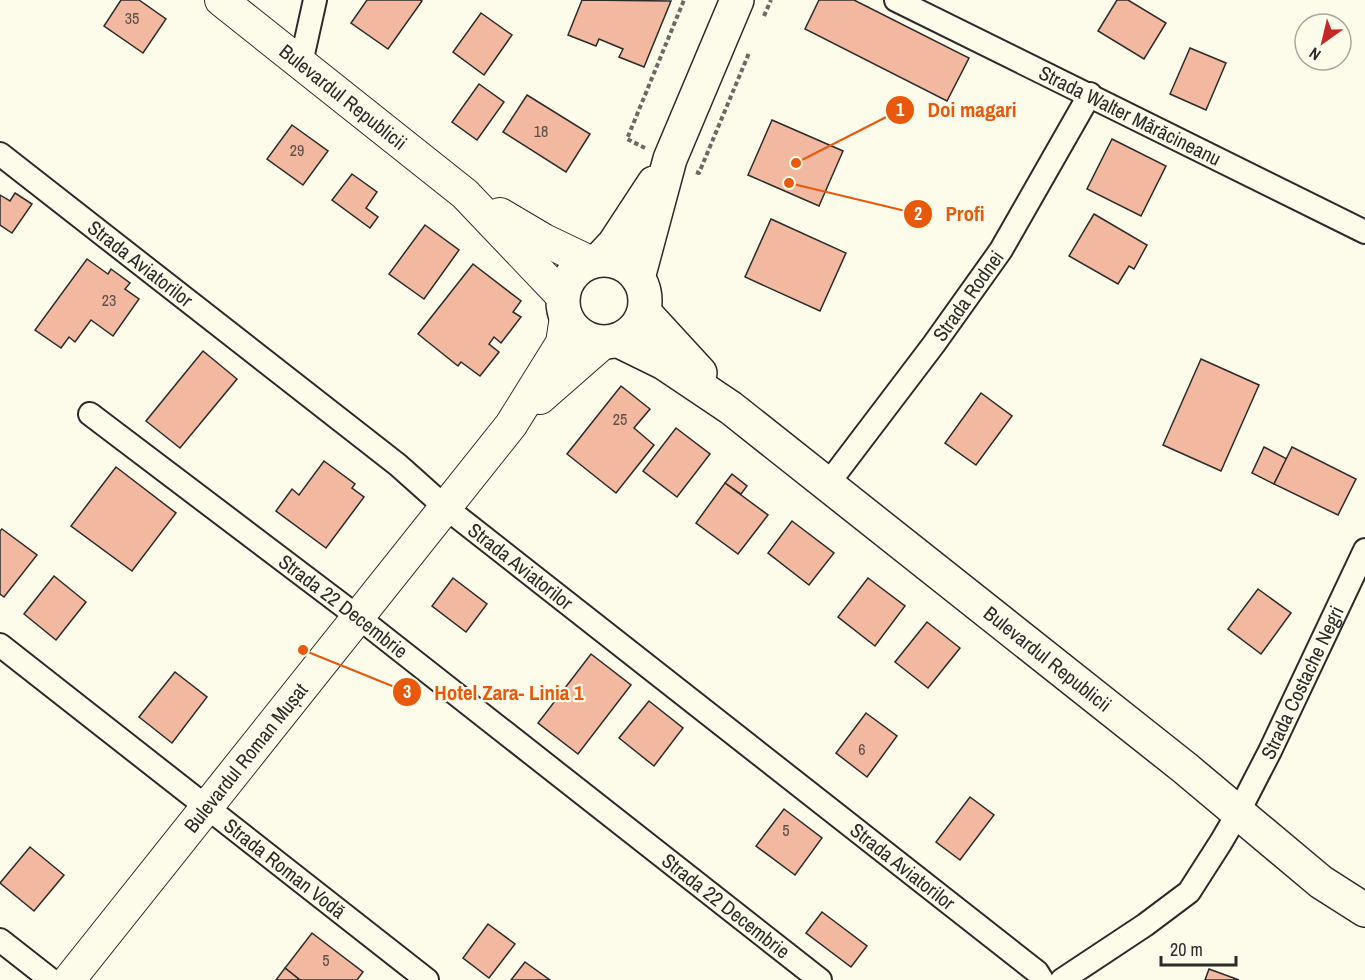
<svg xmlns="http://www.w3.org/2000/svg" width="1365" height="980" viewBox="0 0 1365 980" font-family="'Archivo Narrow',sans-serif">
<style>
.building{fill:#f2b8a0;stroke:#2b2b2b;stroke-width:1.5}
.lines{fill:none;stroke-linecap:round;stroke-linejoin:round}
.street-casing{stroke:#2b2b2b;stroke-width:26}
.secondary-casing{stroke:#2b2b2b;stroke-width:34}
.primary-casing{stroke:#2b2b2b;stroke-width:36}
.path{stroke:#6a6964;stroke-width:4;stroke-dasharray:4.5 3;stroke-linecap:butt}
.street{stroke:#fdfbea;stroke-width:22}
.secondary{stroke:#fdfbea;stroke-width:32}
.primary{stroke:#fdfbea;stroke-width:33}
.labels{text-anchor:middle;stroke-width:4.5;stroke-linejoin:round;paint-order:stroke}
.number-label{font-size:16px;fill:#5d4e48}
.street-label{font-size:20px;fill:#2b2b2b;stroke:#fdfbea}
.leader{fill:none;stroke:#e8590c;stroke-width:2}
.callout-dot{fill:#e8590c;stroke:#fdfbea;stroke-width:2}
.mark-label{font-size:18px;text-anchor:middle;font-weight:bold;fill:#fff}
.callout-label{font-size:21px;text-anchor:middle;font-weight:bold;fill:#e8590c;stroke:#fdfbea;stroke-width:4.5;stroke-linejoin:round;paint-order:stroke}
</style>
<rect width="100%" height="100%" fill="#fdfbea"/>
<g class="building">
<path d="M 121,0 L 139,0 L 166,19 L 143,53 L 104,26 Z"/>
<path d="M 367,0 L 420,0 L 422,1 L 388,49 L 351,23 Z"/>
<path d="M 582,0 L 671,1 L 644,67 L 619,57 L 623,49 L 599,39 L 596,46 L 568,35 Z"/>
<path d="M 819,0 L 854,0 L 969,58 L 947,101 L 805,29 Z"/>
<path d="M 1117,0 L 1128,0 L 1166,23 L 1144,59 L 1098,31 Z"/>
<path d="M 481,13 L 512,35 L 484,75 L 453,52 Z"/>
<path d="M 1190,48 L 1226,63 L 1206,110 L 1170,94 Z"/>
<path d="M 479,84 L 504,102 L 477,140 L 452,122 Z"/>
<path d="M 527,95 L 590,134 L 566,172 L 503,132 Z"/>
<path d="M 772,120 L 843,151 L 819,206 L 748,175 Z"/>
<path d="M 292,125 L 328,151 L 303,185 L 267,159 Z"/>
<path d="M 1112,139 L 1166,166 L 1141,216 L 1087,189 Z"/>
<path d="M 352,174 L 377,192 L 366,208 L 378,217 L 370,228 L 332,200 Z"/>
<path d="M 15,193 L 32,204 L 12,233 L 0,225 L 0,195 L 10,201 Z"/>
<path d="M 1094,214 L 1147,245 L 1134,269 L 1129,266 L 1118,284 L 1069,256 Z"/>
<path d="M 771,219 L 846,253 L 820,311 L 745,277 Z"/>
<path d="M 425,225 L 459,250 L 424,299 L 389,274 Z"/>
<path d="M 87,259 L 108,274 L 111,269 L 130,283 L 125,289 L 139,299 L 113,336 L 91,320 L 75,342 L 69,337 L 61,348 L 35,330 Z"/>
<path d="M 473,264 L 521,301 L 513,312 L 521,317 L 501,343 L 494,337 L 489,344 L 499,352 L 480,376 L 461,362 L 458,366 L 418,334 Z"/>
<path d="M 203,351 L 237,379 L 180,448 L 146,421 Z"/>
<path d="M 1201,359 L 1259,385 L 1221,471 L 1163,445 Z"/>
<path d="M 621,386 L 650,409 L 634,428 L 654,445 L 616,493 L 567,454 Z"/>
<path d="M 981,393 L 1012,416 L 976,465 L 945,443 Z"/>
<path d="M 676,428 L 710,454 L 677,497 L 643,471 Z"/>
<path d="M 1264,447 L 1287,459 L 1274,484 L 1252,473 Z"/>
<path d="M 1292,447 L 1356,479 L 1338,515 L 1274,484 Z"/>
<path d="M 324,461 L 355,484 L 352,488 L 364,497 L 326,548 L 276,511 L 292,489 L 299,495 Z"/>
<path d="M 116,467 L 176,513 L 132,571 L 71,526 Z"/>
<path d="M 732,474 L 747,486 L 741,494 L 725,483 Z"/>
<path d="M 725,483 L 768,515 L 738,554 L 696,523 Z"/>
<path d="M 792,521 L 834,553 L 809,585 L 768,553 Z"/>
<path d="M 2,529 L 37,555 L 4,597 L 0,594 L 0,531 Z"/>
<path d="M 54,576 L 86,602 L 56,640 L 24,614 Z"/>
<path d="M 453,578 L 487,604 L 466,632 L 432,606 Z"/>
<path d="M 868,578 L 905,606 L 875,646 L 838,617 Z"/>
<path d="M 1258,589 L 1291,613 L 1261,654 L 1228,629 Z"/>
<path d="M 927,622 L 960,648 L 928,688 L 895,662 Z"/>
<path d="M 591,654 L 631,685 L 578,754 L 538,723 Z"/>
<path d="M 175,672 L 207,697 L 172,743 L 139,717 Z"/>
<path d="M 649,701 L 683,728 L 654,766 L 619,738 Z"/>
<path d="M 866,713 L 897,736 L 867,777 L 836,753 Z"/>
<path d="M 970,797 L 994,815 L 960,860 L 936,842 Z"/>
<path d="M 784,809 L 822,838 L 795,875 L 756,846 Z"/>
<path d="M 30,847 L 64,875 L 34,911 L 0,883 Z"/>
<path d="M 822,912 L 867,946 L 851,967 L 806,933 Z"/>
<path d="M 488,924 L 515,944 L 489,978 L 463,958 Z"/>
<path d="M 312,933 L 363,972 L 357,980 L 300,980 L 285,968 Z"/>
<path d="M 525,962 L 550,980 L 511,980 Z"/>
<path d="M 285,968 L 300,980 L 276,980 Z"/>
<path d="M 1209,969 L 1239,980 L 1205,980 Z"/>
</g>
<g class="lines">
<defs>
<g id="street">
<path id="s1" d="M 896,0 L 1365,232"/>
<path d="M 301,63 L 315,0"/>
<path id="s2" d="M 0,154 L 398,465 L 445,507 L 1037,972 L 1042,980"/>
<path id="s3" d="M 90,414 L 358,617 L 820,980"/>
<path id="s4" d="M 827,485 L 934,344 L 1001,250 L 1090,94"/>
<path id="s5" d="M 0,645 L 427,980"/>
<path d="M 0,940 L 51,980"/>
<path id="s6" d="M 1062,980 L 1145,925 L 1189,892 L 1221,842 L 1238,813 L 1270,751 L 1365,550"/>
</g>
<g id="secondary">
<path id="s7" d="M 221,0 L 465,194 L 563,297"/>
<path d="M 500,214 L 544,240 L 590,262"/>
<path d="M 540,398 L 604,342"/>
<path id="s8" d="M 69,980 L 511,425 L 562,343 L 566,317"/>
</g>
<g id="primary">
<path d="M 599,260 L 614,244 L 654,183"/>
<circle cx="604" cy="301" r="41"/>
<path d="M 638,278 L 670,159 L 737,0"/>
<path d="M 644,312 L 700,373"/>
<path id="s9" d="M 617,340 L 664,363 L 731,408 L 1185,768 L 1321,882 L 1365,910"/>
</g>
</defs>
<use href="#street" class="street-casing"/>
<use href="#secondary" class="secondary-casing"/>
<use href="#primary" class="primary-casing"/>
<g class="path">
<path d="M 764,16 L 771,0"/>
<path d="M 645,148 L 627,139 L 684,0"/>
<path d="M 696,172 L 699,173 L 749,53"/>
</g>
<use href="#street" class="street"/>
<use href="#secondary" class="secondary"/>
<use href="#primary" class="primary"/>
</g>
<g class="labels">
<g class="number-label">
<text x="132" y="24">35</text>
<text x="541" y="137">18</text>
<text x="297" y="156">29</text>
<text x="109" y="306">23</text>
<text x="620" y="425">25</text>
<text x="862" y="755">6</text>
<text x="786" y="836">5</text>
<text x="326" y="966">5</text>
</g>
<g class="street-label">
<text dy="7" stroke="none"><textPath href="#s7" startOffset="156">Bulevardul Republicii</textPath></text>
<text dy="7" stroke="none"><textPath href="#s1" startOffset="261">Strada Walter Mărăcineanu</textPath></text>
<text dy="7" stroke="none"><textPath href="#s2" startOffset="178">Strada Aviatorilor</textPath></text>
<text dy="7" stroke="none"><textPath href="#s4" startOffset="236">Strada Rodnei</textPath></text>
<text dy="7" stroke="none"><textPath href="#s2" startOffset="664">Strada Aviatorilor</textPath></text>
<text dy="7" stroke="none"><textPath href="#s3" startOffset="318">Strada 22 Decembrie</textPath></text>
<text dy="7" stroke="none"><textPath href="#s9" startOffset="537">Bulevardul Republicii</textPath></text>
<text dy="7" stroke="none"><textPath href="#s6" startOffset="393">Strada Costache Negri</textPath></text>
<text dy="7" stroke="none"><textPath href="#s8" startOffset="284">Bulevardul Roman Mușat</textPath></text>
<text dy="7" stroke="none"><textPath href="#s2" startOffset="1150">Strada Aviatorilor</textPath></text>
<text dy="7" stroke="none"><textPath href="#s5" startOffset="362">Strada Roman Vodă</textPath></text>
<text dy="7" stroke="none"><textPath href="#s3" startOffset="804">Strada 22 Decembrie</textPath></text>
</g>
</g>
<path class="leader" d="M796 163L900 110M789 183L918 214M303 650L407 692"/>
<g class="callout-dot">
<circle cx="796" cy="163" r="6"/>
<circle cx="789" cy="183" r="6"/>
<circle cx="303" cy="650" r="6"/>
<circle cx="900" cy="110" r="15"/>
<circle cx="918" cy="214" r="15"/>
<circle cx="407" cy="692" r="15"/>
</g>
<g class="mark-label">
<text x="900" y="116">1</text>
<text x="918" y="220">2</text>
<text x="407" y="698">3</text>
</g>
<g class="callout-label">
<text x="972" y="117">Doi magari</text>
<text x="965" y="221">Profi</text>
<text x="509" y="700">Hotel Zara- Linia 1</text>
</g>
<g transform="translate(1323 42) rotate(214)"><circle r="28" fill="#fdfbea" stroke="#a9a89e" stroke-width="1.5"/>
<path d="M0-4.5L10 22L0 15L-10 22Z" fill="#c62828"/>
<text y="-9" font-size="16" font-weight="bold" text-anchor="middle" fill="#2b2b2b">N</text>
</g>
<path d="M1161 956v9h75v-9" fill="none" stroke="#2b2b2b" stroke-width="3"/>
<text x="1170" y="956" font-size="18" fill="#2b2b2b" stroke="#fdfbea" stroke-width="4.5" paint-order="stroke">20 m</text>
</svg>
